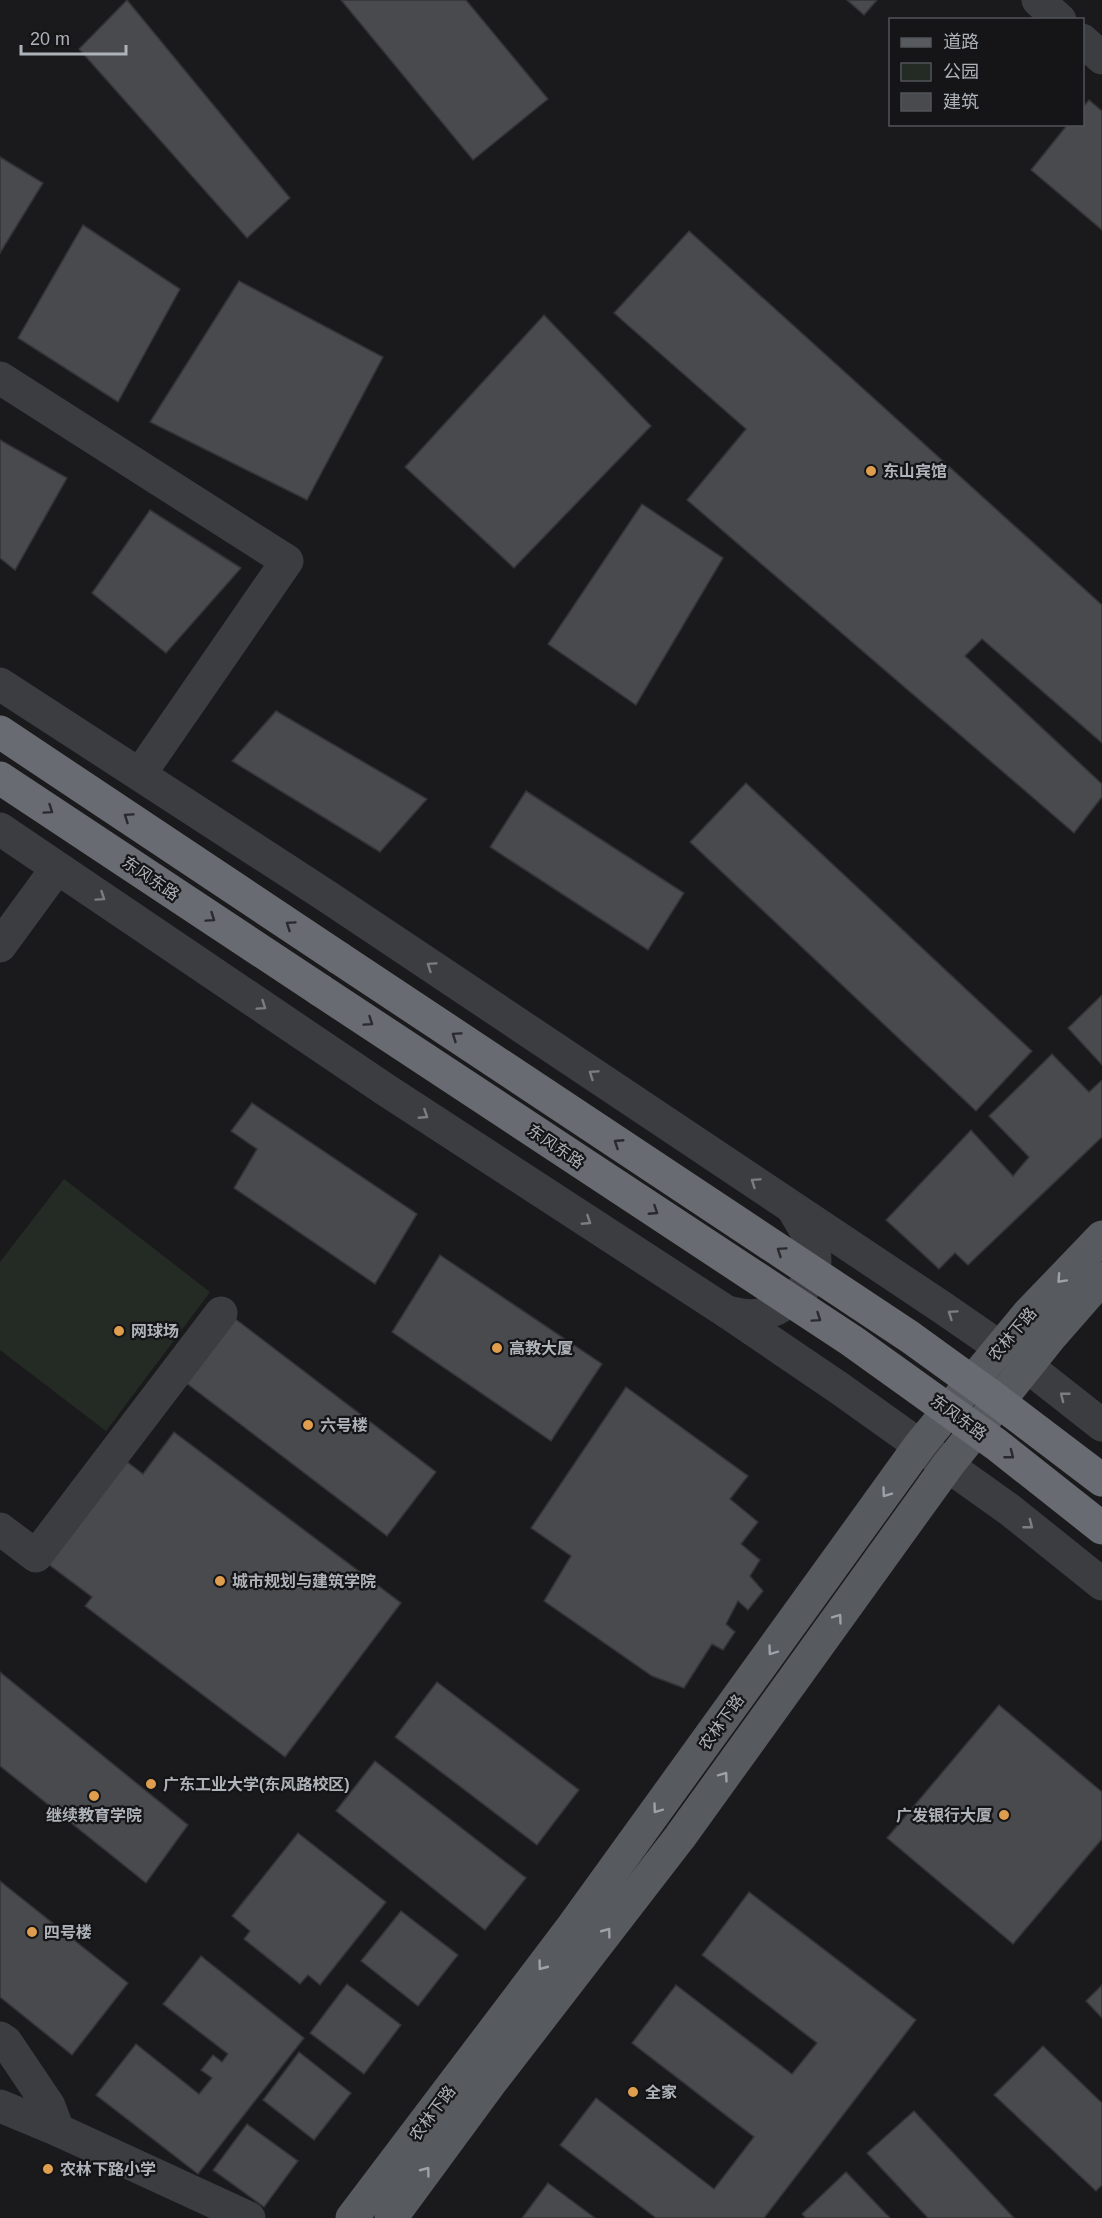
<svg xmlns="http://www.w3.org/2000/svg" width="1102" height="2218" viewBox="0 0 1102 2218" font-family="Arial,'Noto Sans SC',sans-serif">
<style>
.green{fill:#242b24}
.building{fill:#494a4e;stroke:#343437;stroke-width:1.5}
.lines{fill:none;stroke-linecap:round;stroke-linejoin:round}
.minor{stroke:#3b3d40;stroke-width:33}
.major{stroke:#575a5f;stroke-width:33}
.highway{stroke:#686b71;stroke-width:33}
.highway-bridge{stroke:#686b71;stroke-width:33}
.oneway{stroke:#2a2a2e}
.oneway2{stroke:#7a7e83}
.oneway3{stroke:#9da1a8}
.poi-dot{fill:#df9d4e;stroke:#151517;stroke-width:2}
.labels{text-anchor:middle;stroke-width:4.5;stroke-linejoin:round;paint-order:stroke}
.poi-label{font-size:16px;font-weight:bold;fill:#aeb3ba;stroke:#151517;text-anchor:start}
.street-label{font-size:16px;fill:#aeb3ba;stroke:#151517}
</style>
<rect width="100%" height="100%" fill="#1a1a1c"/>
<path class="green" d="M 64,1179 L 210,1292 L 106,1431 L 0,1350 L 0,1262 Z"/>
<g class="building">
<path d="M 127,0 L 290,198 L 247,238 L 79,49 Z"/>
<path d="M 341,0 L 466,0 L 548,99 L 473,160 Z"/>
<path d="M 847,0 L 877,0 L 864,15 Z"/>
<path d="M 1089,100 L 1102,111 L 1102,230 L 1031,170 L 1068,124 L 1082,124 L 1082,108 Z"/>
<path d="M 0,157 L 43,183 L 0,253 Z"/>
<path d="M 83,225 L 180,289 L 118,402 L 18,338 Z"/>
<path d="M 689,231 L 1102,605 L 1102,743 L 982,639 L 965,656 L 1102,784 L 1102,797 L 1074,833 L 687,500 L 746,429 L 614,313 Z"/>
<path d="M 239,281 L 383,357 L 307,500 L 150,422 Z"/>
<path d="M 544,315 L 651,426 L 514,568 L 405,467 Z"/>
<path d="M 0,440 L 67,478 L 15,570 L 0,558 Z"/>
<path d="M 642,504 L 723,558 L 636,705 L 548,644 Z"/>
<path d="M 150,510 L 241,568 L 166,653 L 92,593 Z"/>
<path d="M 276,711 L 427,799 L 380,852 L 232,761 Z"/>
<path d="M 746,783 L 1032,1051 L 976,1111 L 690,842 Z"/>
<path d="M 526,791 L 684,893 L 648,950 L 490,847 Z"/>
<path d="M 1102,995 L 1102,1065 L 1068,1028 Z"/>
<path d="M 1052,1054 L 1089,1092 L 1102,1080 L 1102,1137 L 968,1265 L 955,1253 L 939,1269 L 886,1220 L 971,1130 L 1013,1176 L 1029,1157 L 989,1116 Z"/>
<path d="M 252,1103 L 417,1214 L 375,1284 L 234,1188 L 257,1149 L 231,1131 Z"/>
<path d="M 440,1255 L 602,1364 L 551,1441 L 392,1332 Z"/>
<path d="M 229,1314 L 436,1472 L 387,1536 L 181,1379 Z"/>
<path d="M 626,1387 L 748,1476 L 730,1499 L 758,1522 L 741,1544 L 760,1560 L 750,1576 L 763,1591 L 748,1610 L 738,1601 L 726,1624 L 735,1632 L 723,1650 L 712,1644 L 684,1688 L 652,1676 L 544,1601 L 571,1556 L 531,1528 Z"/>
<path d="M 174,1432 L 401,1603 L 285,1757 L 85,1606 L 92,1597 L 48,1564 L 126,1461 L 143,1474 Z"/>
<path d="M 0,1672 L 188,1825 L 146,1883 L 0,1766 Z"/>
<path d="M 437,1682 L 579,1790 L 537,1845 L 395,1737 Z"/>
<path d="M 999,1705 L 1102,1792 L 1102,1839 L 1013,1944 L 887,1838 Z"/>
<path d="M 375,1761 L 526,1878 L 485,1930 L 336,1811 Z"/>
<path d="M 298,1833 L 386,1902 L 320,1985 L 308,1975 L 300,1984 L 244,1939 L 250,1931 L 232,1916 Z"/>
<path d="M 0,1881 L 128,1983 L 72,2055 L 0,1997 Z"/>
<path d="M 749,1892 L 916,2020 L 764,2218 L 656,2218 L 560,2145 L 596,2098 L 714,2189 L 754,2137 L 632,2043 L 676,1985 L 792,2074 L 817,2043 L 702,1955 Z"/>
<path d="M 401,1911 L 458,1955 L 418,2006 L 361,1961 Z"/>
<path d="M 201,1956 L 304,2038 L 198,2174 L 96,2095 L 136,2044 L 199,2094 L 212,2078 L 201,2070 L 213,2055 L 222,2062 L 228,2054 L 163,2004 Z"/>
<path d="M 347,1984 L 401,2025 L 364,2074 L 310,2033 Z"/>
<path d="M 1102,1985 L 1102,2018 L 1086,2001 Z"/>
<path d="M 1043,2046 L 1102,2103 L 1102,2185 L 1096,2191 L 994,2095 Z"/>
<path d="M 299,2052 L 351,2093 L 314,2140 L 263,2100 Z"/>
<path d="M 914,2111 L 1014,2218 L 928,2218 L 867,2153 Z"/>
<path d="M 247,2124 L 298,2161 L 264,2207 L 213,2170 Z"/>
<path d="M 846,2172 L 890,2218 L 806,2218 L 802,2214 Z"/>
<path d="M 548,2183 L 595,2218 L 522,2218 Z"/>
</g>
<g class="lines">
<g class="minor">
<path d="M 1038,0 L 1060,20"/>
<path d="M 1082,40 L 1102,58"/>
<path d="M 0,378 L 287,561 L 140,774"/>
<path d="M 0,684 L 328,897 L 943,1308 L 1027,1366 L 1102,1425"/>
<path d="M 0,829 L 386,1090 L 727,1312 L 839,1388 L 1010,1510 L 1102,1584"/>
<path d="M 0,946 L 57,868"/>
<path d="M 727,1312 C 738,1315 748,1317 759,1315 C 780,1311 809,1290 814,1269 C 819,1248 803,1226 793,1209"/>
<path d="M 0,1529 L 36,1556 L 221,1313"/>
<path d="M 0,2038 L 6,2042 L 49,2106 L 58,2130"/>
<path d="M 0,2106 L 58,2130 L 249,2218"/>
</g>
<g class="major">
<path d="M 352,2218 L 573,1926 L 920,1445 L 1028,1314 L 1102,1237"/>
<path d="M 391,2218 L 491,2082 L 680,1837 L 948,1465 L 1052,1335 L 1102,1278"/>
</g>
<g class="highway">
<path d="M 0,732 L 339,958"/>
<path d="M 0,778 L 320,990"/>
</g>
<g class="highway-bridge">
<path d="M 339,958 L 910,1337 L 986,1392 L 1102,1480"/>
<path d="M 320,990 L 852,1341 L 997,1445 L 1102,1528"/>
</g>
</g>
<defs><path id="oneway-chevron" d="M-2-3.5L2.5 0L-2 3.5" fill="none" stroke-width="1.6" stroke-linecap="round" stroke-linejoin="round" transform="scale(1.5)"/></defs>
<g class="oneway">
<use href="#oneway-chevron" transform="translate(49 810) rotate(34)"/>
<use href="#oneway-chevron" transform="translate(128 817) rotate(-146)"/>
<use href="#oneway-chevron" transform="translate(211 918) rotate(34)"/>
<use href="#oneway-chevron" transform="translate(290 925) rotate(-146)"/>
<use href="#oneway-chevron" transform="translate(369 1022) rotate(34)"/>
<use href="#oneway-chevron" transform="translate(456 1036) rotate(-146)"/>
<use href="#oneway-chevron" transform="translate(618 1143) rotate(-147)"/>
<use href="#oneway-chevron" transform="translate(654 1211) rotate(33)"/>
<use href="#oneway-chevron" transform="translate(781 1251) rotate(-146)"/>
<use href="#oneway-chevron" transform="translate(817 1318) rotate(34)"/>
<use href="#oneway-chevron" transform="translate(1010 1455) rotate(38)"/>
</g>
<g class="oneway2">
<use href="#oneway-chevron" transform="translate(101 897) rotate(34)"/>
<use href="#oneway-chevron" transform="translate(431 966) rotate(-146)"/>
<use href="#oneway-chevron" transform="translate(262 1006) rotate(34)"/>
<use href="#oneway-chevron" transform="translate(593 1074) rotate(-146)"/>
<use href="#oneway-chevron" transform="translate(424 1115) rotate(33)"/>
<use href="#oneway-chevron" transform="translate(755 1182) rotate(-146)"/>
<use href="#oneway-chevron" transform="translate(587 1221) rotate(33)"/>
<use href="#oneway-chevron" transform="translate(952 1314) rotate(-146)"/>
<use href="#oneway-chevron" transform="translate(1064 1396) rotate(-142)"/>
<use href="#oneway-chevron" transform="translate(1029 1525) rotate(38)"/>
</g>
<g class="oneway3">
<use href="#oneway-chevron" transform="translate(1061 1279) rotate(133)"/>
<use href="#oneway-chevron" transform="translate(886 1493) rotate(126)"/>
<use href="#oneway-chevron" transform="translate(838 1618) rotate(-54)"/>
<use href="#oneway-chevron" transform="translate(772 1651) rotate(126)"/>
<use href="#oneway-chevron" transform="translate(724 1776) rotate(-54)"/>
<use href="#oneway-chevron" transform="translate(657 1809) rotate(126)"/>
<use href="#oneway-chevron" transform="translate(607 1932) rotate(-53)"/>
<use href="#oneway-chevron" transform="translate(542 1966) rotate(127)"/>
<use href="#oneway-chevron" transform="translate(426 2171) rotate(-53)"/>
</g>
<g class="poi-dot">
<circle cx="871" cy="471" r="6"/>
<circle cx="119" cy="1331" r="6"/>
<circle cx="497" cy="1348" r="6"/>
<circle cx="308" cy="1425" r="6"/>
<circle cx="220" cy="1581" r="6"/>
<circle cx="151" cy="1784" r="6"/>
<circle cx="94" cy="1796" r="6"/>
<circle cx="1004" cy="1815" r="6"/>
<circle cx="32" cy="1932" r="6"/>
<circle cx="633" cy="2092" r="6"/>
<circle cx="48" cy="2169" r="6"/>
</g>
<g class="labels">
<g class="poi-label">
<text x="883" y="477">东山宾馆</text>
<text x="131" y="1337">网球场</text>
<text x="509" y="1354">高教大厦</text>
<text x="320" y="1431">六号楼</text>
<text x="232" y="1587">城市规划与建筑学院</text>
<text x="163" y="1790">广东工业大学(东风路校区)</text>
<text x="94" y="1821" text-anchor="middle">继续教育学院</text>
<text x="992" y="1821" text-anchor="end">广发银行大厦</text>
<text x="44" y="1938">四号楼</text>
<text x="645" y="2098">全家</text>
<text x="60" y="2175">农林下路小学</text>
</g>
<g class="street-label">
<text transform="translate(151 878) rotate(34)" y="6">东风东路</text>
<text transform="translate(556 1146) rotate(34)" y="6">东风东路</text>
<text transform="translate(1012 1334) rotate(-50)" y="6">农林下路</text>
<text transform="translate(959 1417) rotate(36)" y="6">东风东路</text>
<text transform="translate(721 1722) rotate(-54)" y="6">农林下路</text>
<text transform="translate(432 2113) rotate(-53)" y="6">农林下路</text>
</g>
</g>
<rect x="889" y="18" width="195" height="108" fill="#151517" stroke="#525458" stroke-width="1.5"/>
<rect x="901" y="38" width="30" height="9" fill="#575a5f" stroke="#525458" stroke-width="1.5"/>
<text x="943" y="48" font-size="18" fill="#aeb3ba">道路</text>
<rect x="901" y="63" width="30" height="18" fill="#242b24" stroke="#525458" stroke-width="1.5"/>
<text x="943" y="78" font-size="18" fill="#aeb3ba">公园</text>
<rect x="901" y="93" width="30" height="18" fill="#494a4e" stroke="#525458" stroke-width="1.5"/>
<text x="943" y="108" font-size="18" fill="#aeb3ba">建筑</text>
<path d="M21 45v9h105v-9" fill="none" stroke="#aeb3ba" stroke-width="3"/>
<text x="30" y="45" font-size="18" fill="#aeb3ba" stroke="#151517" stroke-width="4.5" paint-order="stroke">20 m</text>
</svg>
